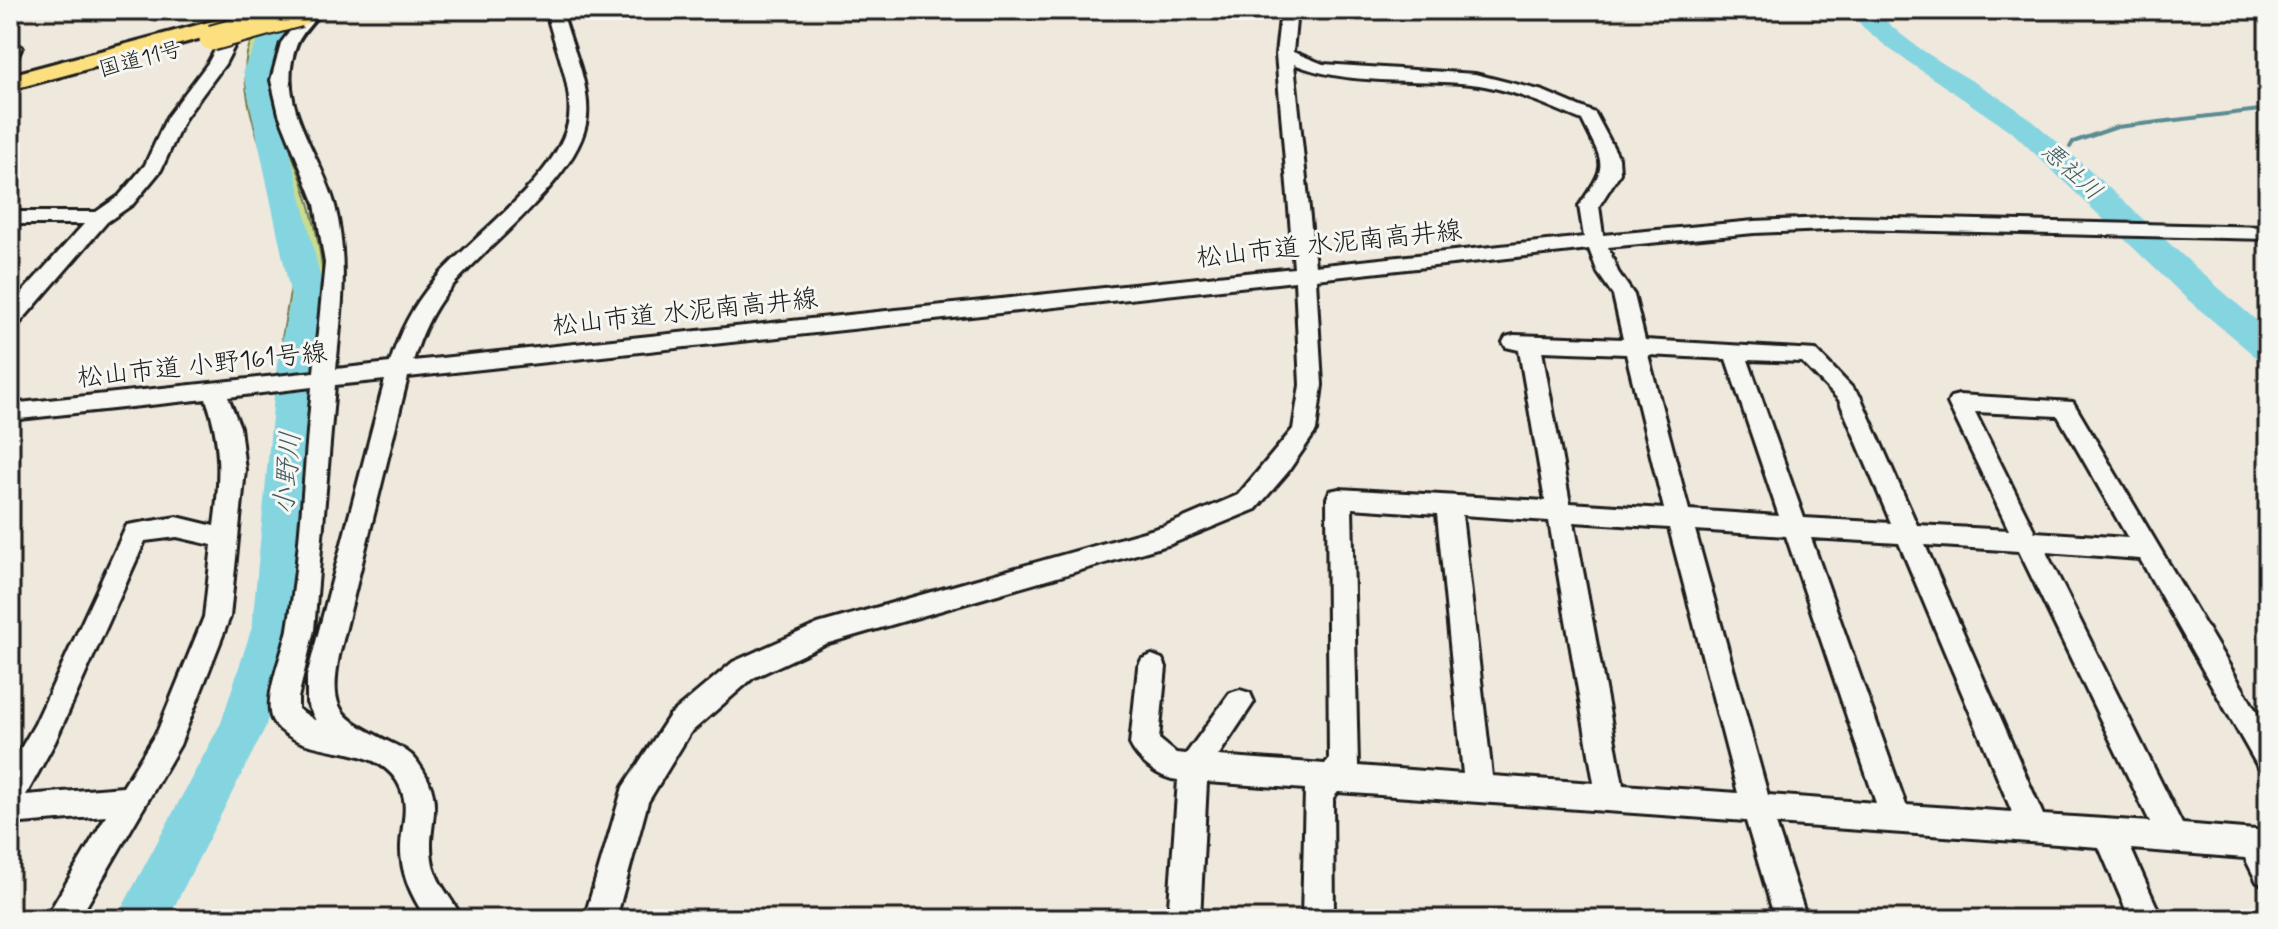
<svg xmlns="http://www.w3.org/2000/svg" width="2278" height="929" viewBox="0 0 2278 929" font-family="Mynerve,'Klee One',sans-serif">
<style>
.green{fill:#c9dc90;stroke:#727c56;stroke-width:2}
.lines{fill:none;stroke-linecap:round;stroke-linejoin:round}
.stream{stroke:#5b8b92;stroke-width:4}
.river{fill:#85d5e1;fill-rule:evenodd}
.minor-casing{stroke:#1c1c1c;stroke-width:6}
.highway-casing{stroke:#1c1c1c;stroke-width:6}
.minor{fill:#f6f6f2;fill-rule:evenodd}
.highway{fill:#fce080;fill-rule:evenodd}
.highway-bridge-casing{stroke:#1c1c1c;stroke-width:29;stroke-linecap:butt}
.highway-bridge{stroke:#fce080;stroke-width:25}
.labels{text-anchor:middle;stroke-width:6;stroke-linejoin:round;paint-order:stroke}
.far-street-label{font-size:22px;fill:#1c1c1c;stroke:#f6f6f2}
.far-water-label{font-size:24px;font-style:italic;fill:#415d61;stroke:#f6f6f2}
.street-label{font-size:26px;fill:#1c1c1c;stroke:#f6f6f2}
.water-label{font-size:28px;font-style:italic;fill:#415d61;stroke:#f6f6f2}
</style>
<rect width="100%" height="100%" fill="#efe8dd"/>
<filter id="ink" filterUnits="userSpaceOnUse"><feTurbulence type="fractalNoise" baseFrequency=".0125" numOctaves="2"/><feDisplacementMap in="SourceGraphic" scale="16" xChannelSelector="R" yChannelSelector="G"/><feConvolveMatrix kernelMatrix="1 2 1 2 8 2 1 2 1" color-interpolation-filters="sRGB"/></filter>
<g filter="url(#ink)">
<path class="green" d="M 284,30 C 277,49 269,70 270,90 C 271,113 286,139 294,160 C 314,208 337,297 313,346 L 290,628 C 271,731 205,827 156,919 L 120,919 L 231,707 L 251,649 L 265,568 L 285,352 L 282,338 L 292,281 L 291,254 L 282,200 L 274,191 L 278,189 C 261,152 231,74 253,38 Z"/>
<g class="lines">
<path class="stream" d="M 2070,147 L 2073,142 L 2117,127 L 2268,109"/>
<g class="river">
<path d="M 274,10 L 300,10 L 271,70 L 325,297 L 313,364 L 294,627 L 265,728 L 168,919 L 116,919 L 221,723 L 252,627 L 277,364 L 291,297 L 243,70 Z"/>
<path d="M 1849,10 L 1876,10 C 1914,56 1989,84 2035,123 C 2115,190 2188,264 2268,330 L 2268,361 L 2256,357 L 2187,299 L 2013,133 L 1888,48 L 1863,27 Z"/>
</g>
<defs>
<g id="minor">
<path d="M 237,10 L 253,10 L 225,64 L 185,118 L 161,170 L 133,204 L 107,222 L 18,325 L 10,327 L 10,306 L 84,224 L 10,224 L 10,212 L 96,212 L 119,196 L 145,165 L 167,117 L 208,63 Z"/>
<path d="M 306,10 L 322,10 C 314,21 302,32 297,44 C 273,102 321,153 335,206 C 349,260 341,314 336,369 L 390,363 C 399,333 412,307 433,282 C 469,238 561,176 569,118 C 573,83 553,44 546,10 L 562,10 C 570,44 590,81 587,117 C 582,176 485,246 448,291 C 431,312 421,335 413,361 L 1294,268 L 1276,54 L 1281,10 L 1297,10 L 1293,52 L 1323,64 L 1475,74 L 1543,91 L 1595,113 L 1619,158 L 1620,173 L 1599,206 L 1603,235 L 1754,221 L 1850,217 L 2268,227 L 2268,239 L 1850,229 L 1754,233 L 1608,247 L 1618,272 L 1634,295 L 1645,340 L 1816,350 L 1860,396 L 1917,525 L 2009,530 L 1948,403 L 1951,397 L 1959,395 L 2073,402 L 2268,731 L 2268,771 L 2258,767 L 2140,559 L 2046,552 L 2182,824 L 2268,831 L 2268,886 L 2257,882 L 2245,858 L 2131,849 L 2162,919 L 2130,919 L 2099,847 L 1776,824 L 1807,919 L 1775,919 L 1746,821 L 1338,792 L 1333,798 L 1334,919 L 1302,919 L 1305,789 L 1207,782 L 1200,919 L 1168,919 L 1178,780 C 1158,778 1138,761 1130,744 L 1138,667 L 1142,659 L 1152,655 L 1162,659 L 1166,667 L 1159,739 L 1176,753 L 1186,754 L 1230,693 L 1240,690 L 1250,693 L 1254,702 L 1218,756 L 1325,764 L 1329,759 L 1327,498 L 1330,491 L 1339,489 L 1545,501 L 1519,350 L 1506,347 L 1503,342 L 1506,337 L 1514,335 L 1623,339 L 1613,295 L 1598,273 L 1589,249 L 1316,279 L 1322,385 L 1316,431 L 1287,473 L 1256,509 L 1171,544 L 825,644 L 753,678 L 690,733 L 648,802 L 616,919 L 584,919 L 623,787 L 670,715 L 733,662 L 818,624 L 1165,526 L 1238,495 L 1293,429 L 1300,385 L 1295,281 L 408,377 L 339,656 C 328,715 343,717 391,743 C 400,747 410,752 416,760 C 450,806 424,822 433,865 C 438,886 454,900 462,919 L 427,919 C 412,898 400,872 401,846 C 402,822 411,804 397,781 C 370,739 305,762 274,723 C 260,705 284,651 288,629 C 301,550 304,467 312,387 L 228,397 L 240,427 L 245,470 L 230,617 L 180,745 L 79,919 L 45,919 L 106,816 L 10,824 L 10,767 L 35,724 L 127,525 L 177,517 L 214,526 C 220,481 222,443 206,399 L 10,420 L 10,404 L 314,372 L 325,263 L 315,204 L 279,114 L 271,80 L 281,43 ZM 1294,64 C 1347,86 1413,78 1471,84 C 1509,88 1547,105 1582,120 C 1605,167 1609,162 1579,206 L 1584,237 L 1315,266 ZM 1542,351 L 1626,354 L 1664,509 L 1570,503 ZM 1648,355 L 1726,359 L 1779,516 L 1689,510 ZM 1748,360 L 1802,362 L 1839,400 L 1891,523 L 1804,518 ZM 385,380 L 307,676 L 307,703 L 316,721 L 298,709 L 298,698 L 314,630 L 335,385 ZM 1975,412 L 2058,416 L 2128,538 L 2035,532 ZM 1352,508 L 1437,514 L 1463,774 L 1358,766 ZM 1462,515 L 1549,521 L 1594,783 L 1492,776 ZM 1574,522 L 1669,528 L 1738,793 L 1623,785 ZM 1695,530 L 1786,536 L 1876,803 L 1768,795 ZM 177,537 L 212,545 L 204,617 L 158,730 L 123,787 L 26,795 L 55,742 L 145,541 ZM 1811,538 L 1899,543 L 2012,812 L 1906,805 ZM 1925,545 L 2019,551 L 2150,822 L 2043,815 Z"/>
<path d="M 10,40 L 22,47 L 16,60 L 10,61 Z"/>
</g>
<path id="highway" d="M 220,19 L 228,21 L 232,26 L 228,31 L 10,90 L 10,75 Z"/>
</defs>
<use href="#minor" class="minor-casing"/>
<use href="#highway" class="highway-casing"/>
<use href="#minor" class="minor"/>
<use href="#highway" class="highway"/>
<defs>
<path id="highway-bridge" d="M 212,38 L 299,14"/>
</defs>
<use href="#highway-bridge" class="highway-bridge-casing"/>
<use href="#highway-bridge" class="highway-bridge"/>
</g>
</g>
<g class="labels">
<g class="far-street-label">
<text transform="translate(140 58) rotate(-15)" y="8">国道11号</text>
</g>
<g class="far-water-label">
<text transform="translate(2072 171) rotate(42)" y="8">悪社川</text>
</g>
<g class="street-label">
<text transform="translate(1329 243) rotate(-6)" y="9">松山市道 水泥南高井線</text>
<text transform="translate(685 311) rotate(-6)" y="9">松山市道 水泥南高井線</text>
<text transform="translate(202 364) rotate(-6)" y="9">松山市道 小野161号線</text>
</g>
<g class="water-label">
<text transform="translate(286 473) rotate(-85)" y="10">小野川</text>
</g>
</g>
<rect width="2278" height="929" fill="none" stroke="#f6f6f2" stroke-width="40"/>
<rect x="20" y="20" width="2238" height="889" fill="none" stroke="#1c1c1c" stroke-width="3" filter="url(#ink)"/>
</svg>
